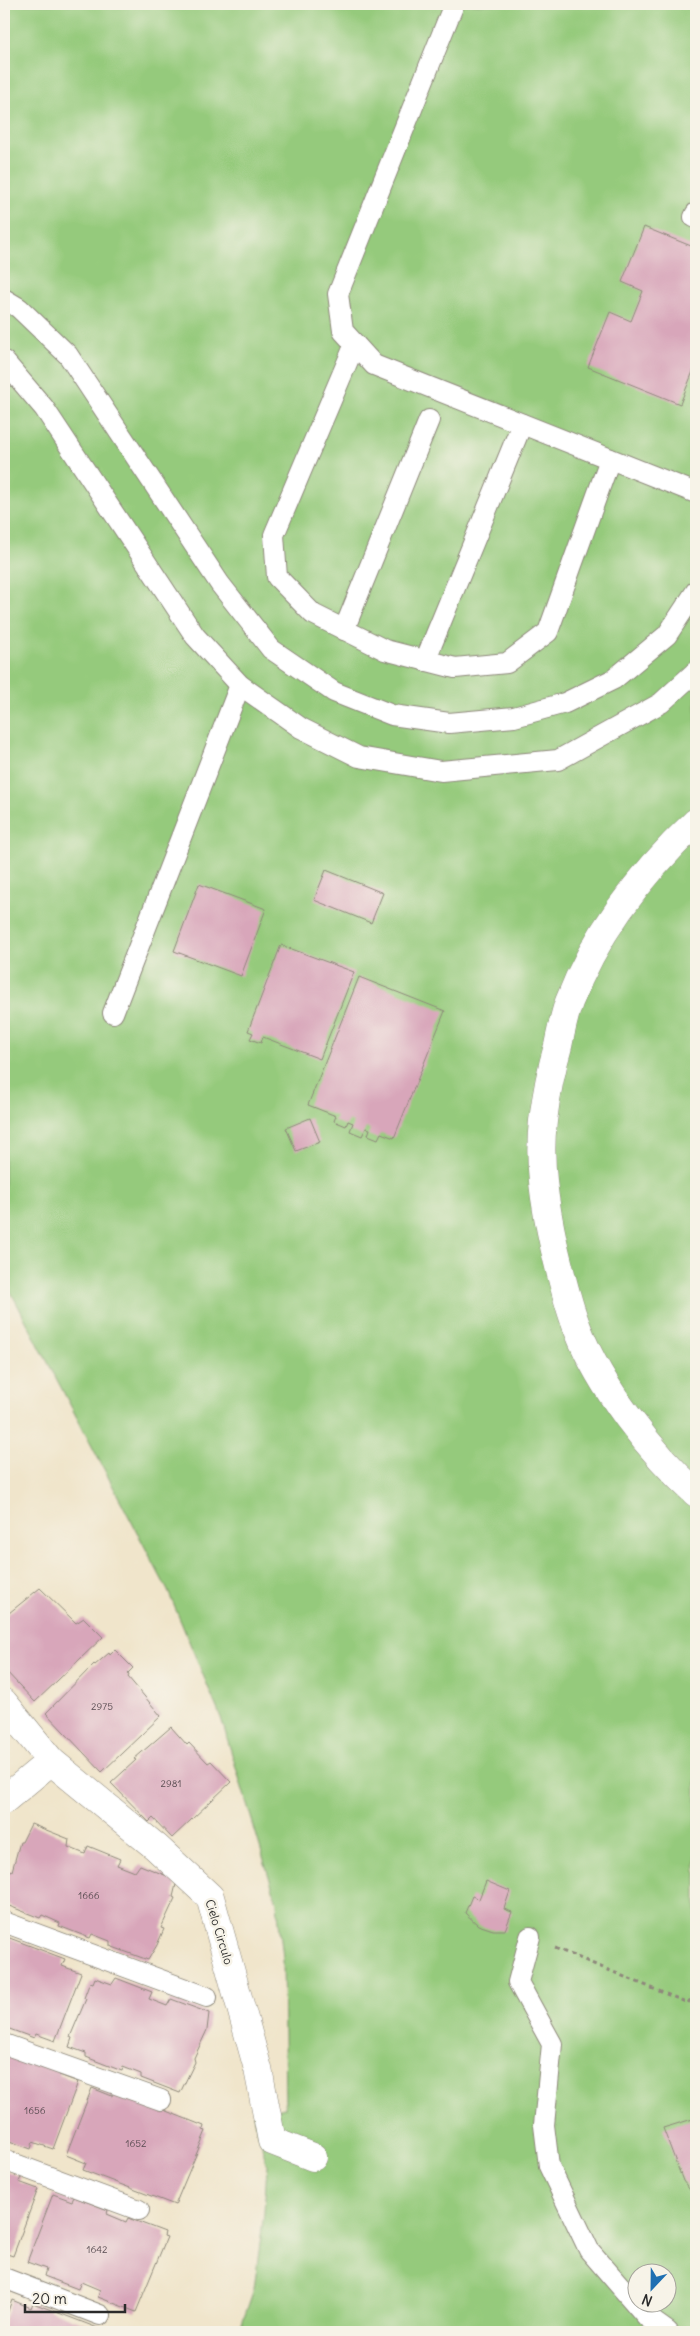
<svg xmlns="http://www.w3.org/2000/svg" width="700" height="2336" viewBox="0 0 700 2336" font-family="Delius,sans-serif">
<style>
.green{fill:#95ca7b;stroke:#607a53;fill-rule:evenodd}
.building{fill:#d8a6ba}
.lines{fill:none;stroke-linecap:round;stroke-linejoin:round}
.service-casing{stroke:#8e887b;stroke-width:22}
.pedestrian-casing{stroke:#8e887b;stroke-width:29}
.minor-casing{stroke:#8e887b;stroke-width:29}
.path{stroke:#8e887b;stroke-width:3;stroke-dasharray:4 4;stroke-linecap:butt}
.service{stroke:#fff;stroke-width:20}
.pedestrian{stroke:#fff;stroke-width:28}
.minor{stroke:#fff;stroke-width:28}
.labels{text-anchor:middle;stroke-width:5;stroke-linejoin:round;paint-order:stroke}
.number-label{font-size:10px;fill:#564a4f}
.street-label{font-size:12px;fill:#2b2b2b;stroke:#f7f3e8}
</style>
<rect width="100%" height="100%" fill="#f7f3e8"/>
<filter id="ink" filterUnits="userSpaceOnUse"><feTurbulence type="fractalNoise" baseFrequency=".02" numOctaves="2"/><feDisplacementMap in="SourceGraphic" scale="10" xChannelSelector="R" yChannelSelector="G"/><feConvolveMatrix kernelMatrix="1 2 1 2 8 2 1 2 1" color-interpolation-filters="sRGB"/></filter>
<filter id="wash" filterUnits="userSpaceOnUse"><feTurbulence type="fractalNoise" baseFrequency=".0096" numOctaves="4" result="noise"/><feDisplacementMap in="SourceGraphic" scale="20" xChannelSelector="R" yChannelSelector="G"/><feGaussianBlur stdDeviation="1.12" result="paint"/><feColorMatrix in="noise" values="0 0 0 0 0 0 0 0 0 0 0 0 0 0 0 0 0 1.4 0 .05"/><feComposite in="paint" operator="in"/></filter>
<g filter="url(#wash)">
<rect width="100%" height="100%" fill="#f0e5cb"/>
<path class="green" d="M 4,4 L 696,4 L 696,2332 L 239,2332 L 254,2289 L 264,2213 L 267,2165 L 253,2114 L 285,2108 L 283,1958 L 277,1903 L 221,1718 L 168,1591 L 4,1279 ZM 638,2274 L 668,2274 L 668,2304 L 638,2304 Z"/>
<g id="blocks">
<g class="building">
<path d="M 644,227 L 696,248 L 696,364 L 680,404 L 588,367 L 610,312 L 631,321 L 643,291 L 622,282 Z"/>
<path d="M 326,870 L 383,893 L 371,923 L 314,900 Z"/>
<path d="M 199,884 L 266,909 L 241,976 L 174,951 Z"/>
<path d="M 281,945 L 354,972 L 320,1059 L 263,1037 L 261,1043 L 250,1039 L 253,1033 L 248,1031 Z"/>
<path d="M 359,977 L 445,1011 L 394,1138 L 381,1133 L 378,1139 L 368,1135 L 370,1129 L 366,1128 L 362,1136 L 350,1131 L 353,1123 L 348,1121 L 346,1126 L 334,1121 L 336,1116 L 308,1105 Z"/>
<path d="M 310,1118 L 320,1142 L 296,1151 L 286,1128 Z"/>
<path d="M 40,1588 L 76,1623 L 84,1618 L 103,1637 L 35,1702 L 4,1669 L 4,1622 L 6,1619 L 4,1617 Z"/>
<path d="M 115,1650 L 133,1668 L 128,1673 L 129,1675 L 128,1677 L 161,1716 L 102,1772 L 46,1713 L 94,1664 L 95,1665 L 109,1653 L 110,1655 Z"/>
<path d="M 171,1727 L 187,1745 L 189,1743 L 208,1763 L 211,1761 L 231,1782 L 172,1838 L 153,1818 L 149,1822 L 111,1783 L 136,1760 L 134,1759 Z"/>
<path d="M 31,1824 L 69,1839 L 68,1847 L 85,1854 L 88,1846 L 120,1859 L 117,1865 L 135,1872 L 140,1865 L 177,1880 L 173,1897 L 175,1898 L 162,1926 L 161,1928 L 164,1929 L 157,1945 L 148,1960 L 110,1946 L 110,1941 L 92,1934 L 90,1938 L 59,1926 L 60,1923 L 42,1915 L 40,1918 L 4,1904 L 4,1885 L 9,1870 L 12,1871 L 20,1842 L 22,1842 Z"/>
<path d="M 486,1881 L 510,1891 L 504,1909 L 512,1912 L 505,1930 L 493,1930 L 478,1925 L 465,1913 L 472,1896 L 479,1899 Z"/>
<path d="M 7,1937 L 65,1959 L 62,1966 L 81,1973 L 55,2041 L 36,2034 L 34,2038 L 4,2027 L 4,1945 Z"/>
<path d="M 95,1978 L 112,1984 L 116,1978 L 152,1992 L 149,1999 L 167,2006 L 171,1999 L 209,2013 L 207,2030 L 194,2058 L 195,2062 L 180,2093 L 141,2078 L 141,2074 L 123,2067 L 122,2071 L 86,2057 L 86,2053 L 69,2047 L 72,2038 L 70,2037 L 86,1999 L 84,1998 L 90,1982 L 93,1983 Z"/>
<path d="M 4,2049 L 61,2070 L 59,2075 L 78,2082 L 53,2149 L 33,2142 L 31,2149 L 4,2139 Z"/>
<path d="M 92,2088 L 112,2096 L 113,2090 L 204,2126 L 203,2130 L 206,2131 L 175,2205 L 83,2170 L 86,2163 L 66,2155 Z"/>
<path d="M 696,2118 L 696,2198 L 683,2181 L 663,2128 Z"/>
<path d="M 4,2170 L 21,2177 L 19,2182 L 38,2189 L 13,2256 L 4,2253 Z"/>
<path d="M 53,2194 L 72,2201 L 74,2197 L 108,2210 L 107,2214 L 126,2222 L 128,2218 L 165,2232 L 164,2236 L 167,2237 L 136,2312 L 98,2297 L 100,2290 L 81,2282 L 78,2289 L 44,2276 L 46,2269 L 27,2262 Z"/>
<path d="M 12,2300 L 31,2308 L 33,2303 L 108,2332 L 4,2332 L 4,2322 Z"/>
</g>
</g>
</g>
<g filter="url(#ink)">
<use href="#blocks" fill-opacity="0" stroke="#8e887b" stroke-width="1"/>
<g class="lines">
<defs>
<g id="service">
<path d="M 454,4 L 338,294 L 343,331 L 374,365 L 696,493"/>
<path d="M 696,213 L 694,217 L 696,218"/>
<path d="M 4,299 L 19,308 L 68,355 L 220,584 L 271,649 L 334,692 L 392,715 L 449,723 L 514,717 L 565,703 L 614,679 L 667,635 L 696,591"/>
<path d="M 355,344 L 274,535 L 277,577 L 313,614 L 385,650 L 455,668 L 507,663 L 548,632 L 610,459"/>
<path d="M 4,361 L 44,408 L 195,636 L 240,685 L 301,728 L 359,757 L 441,771 L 558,760 L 661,703 L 696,671"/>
<path d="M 344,630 L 429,420"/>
<path d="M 425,661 L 522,424"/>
<path d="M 113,1013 L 240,685"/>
<path d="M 4,1922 L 207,1997"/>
<path d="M 530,1937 L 518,1982 L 552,2044 L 544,2125 L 549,2166 L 589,2250 L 647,2317 L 668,2332"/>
<path d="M 4,2044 L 161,2100"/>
<path d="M 4,2160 L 139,2210"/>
<path d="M 4,2278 L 100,2315"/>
</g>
<path id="pedestrian" d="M 696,822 C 642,873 596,932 569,1002 C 564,1016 561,1031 558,1046 C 551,1070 546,1096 543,1121 C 538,1163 545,1205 554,1246 C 561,1274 567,1303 578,1330 C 600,1387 651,1453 696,1493"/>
<g id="minor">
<path d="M 4,1703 L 51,1761 L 156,1847 L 210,1897 L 258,2069 L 272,2141 L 313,2157"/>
<path d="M 4,1800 L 51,1761"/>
</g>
</defs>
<use href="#service" class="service-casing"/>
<use href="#pedestrian" class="pedestrian-casing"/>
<use href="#minor" class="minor-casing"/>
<path class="path" d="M 555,1948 L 688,2003 L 696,1992"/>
<use href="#service" class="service"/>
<use href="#pedestrian" class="pedestrian"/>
<use href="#minor" class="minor"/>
</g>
</g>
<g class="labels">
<g class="number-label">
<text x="102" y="1710">2975</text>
<text x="171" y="1787">2981</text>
<text x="89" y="1899">1666</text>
<text x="35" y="2114">1656</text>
<text x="136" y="2147">1652</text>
<text x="97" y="2253">1642</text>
</g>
<g class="street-label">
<text transform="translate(219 1932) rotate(73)" y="4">Cielo Circulo</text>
</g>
</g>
<rect width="700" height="2336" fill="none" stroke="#f7f3e8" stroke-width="20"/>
<g transform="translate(652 2288) rotate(202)"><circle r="24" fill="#f7f3e8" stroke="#a5a39c"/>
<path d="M0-4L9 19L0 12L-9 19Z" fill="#1f6fb2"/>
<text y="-8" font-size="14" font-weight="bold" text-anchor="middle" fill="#2b2b2b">N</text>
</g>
<path d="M25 2304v8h100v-8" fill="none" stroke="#2b2b2b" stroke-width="2.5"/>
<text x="32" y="2304" font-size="15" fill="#2b2b2b" stroke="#f7f3e8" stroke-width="4" paint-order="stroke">20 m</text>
</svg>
